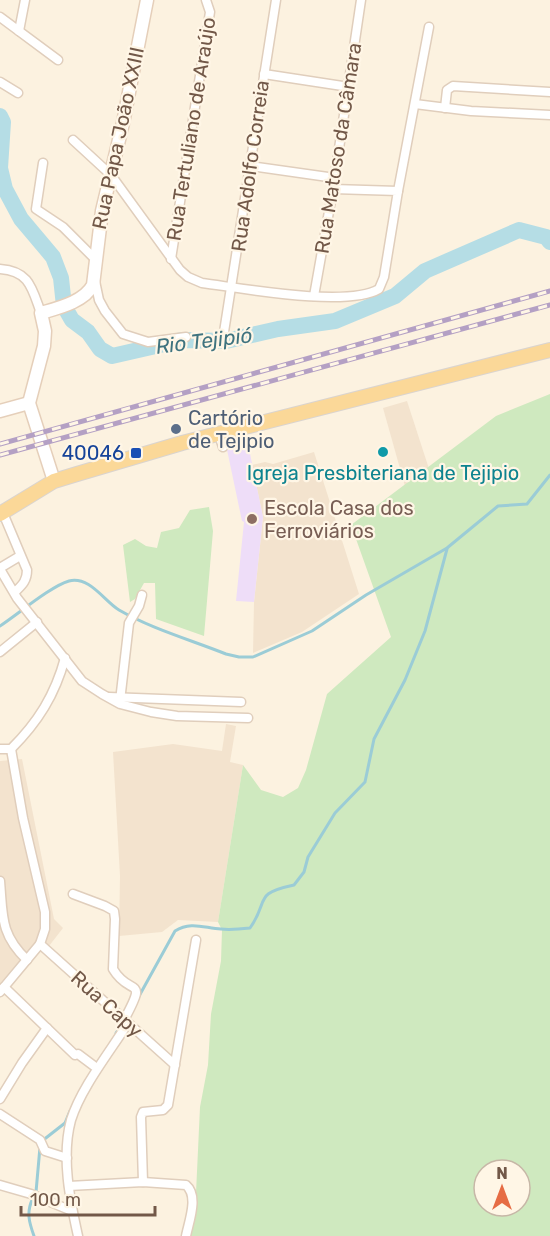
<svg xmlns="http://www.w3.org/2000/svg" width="550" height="1236" viewBox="0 0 550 1236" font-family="Rubik,sans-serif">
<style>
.residential{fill:#f3e3ce}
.education{fill:#eeddf8}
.green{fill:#cfe9bf;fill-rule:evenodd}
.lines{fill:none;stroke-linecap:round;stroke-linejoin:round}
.stream{stroke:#9bccd6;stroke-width:3}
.river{stroke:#b5dde5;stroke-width:16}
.street-casing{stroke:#e0cebc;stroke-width:11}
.secondary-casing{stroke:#e5cfba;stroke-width:15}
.primary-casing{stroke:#dad4cf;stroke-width:16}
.street{stroke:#fff;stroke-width:8}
.secondary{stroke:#fff;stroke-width:12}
.primary{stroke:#fbd898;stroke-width:14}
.rail-casing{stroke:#b4a0c4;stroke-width:5}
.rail{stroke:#fff6e6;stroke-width:3;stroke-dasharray:9;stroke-linecap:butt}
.service-dot{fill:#5c6f8a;stroke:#fff6e6;stroke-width:2}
.culture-dot{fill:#0f9aa8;stroke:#fff6e6;stroke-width:2}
.transit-dot{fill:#1a4fb4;stroke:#fff6e6;stroke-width:2}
.education-dot{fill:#8d6e63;stroke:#fff6e6;stroke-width:2}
.labels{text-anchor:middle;stroke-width:4.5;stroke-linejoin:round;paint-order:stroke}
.street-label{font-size:20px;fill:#725848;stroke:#fff6e6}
.service-label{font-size:20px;fill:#4e5e75;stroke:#fff6e6;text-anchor:start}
.transit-label{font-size:20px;fill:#164399;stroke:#fff6e6;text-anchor:end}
.culture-label{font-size:20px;fill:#0d838f;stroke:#fff6e6}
.education-label{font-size:20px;fill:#785e54;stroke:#fff6e6;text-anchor:start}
.water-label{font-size:21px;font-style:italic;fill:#3f737f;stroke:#fff6e6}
</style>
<rect width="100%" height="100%" fill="#fcf2e0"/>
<g class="residential">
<path d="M 407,401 L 431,475 L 406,490 L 383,408 Z"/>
<path d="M 314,452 L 359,594 L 302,632 L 253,653 L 254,602 L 263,517 L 252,465 L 265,462 L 273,464 Z"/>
<path d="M 226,724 L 236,726 L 230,762 L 243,765 L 218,922 L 178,920 L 162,932 L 119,936 L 120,876 L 113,752 L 173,744 L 222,751 Z"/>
<path d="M 22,759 L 54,919 L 63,928 L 49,946 L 43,940 L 0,992 L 0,761 Z"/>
</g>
<path class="education" d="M 247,439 L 263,517 L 254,602 L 236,601 L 244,522 L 242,521 L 226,445 Z"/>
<g class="green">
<path d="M 550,394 L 550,1236 L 189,1236 L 196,1193 L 200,1107 L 208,1065 L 211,1014 L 221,961 L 222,930 L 218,922 L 243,765 L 261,790 L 283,797 L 298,788 L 306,770 L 327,694 L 391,637 L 351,525 L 496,416 ZM 484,1170 L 520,1170 L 520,1206 L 484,1206 Z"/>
<path d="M 209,507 L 213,531 L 204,636 L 156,619 L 155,583 L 144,583 L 135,599 L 130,602 L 123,545 L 135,539 L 146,546 L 157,548 L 161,532 L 179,528 L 190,510 Z"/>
</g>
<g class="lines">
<g class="stream">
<path d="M 0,626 C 17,615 51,586 69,581 C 90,576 104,601 119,610 C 152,629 191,640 226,654 L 239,657 L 253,657 L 312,631 L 366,595 L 447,548 L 498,506 L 527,504 L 550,475"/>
<path d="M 138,998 L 175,931 C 191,921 204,928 221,929 C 230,930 241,929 250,928 C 270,900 252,894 294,885 L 304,872 L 308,857 L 335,813 L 365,782 L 374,739 L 405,680 L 425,631 L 447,549"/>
<path d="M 116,1033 L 123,1023"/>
<path d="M 42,1141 L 65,1123 L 70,1111"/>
<path d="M 36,1192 L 40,1147"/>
<path d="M 33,1198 C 26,1212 29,1222 34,1236"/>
</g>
<path class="river" d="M 0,116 L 3,122 L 0,168 L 5,189 L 21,219 L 53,257 L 61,278 L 64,306 L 72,320 L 88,332 L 100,349 L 112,356 L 182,340 L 226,341 L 278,329 L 335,321 L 395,296 L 425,271 L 519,230 L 546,237 L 550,242"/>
<defs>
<g id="street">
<path d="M 0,17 L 58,60"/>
<path d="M 19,31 L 25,0"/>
<path d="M 264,74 L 349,87"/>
<path d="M 0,82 L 18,93"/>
<path d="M 415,104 L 471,111 L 550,115"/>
<path d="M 445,108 L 447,90 L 453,86 L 550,92"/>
<path d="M 73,140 L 111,175 L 180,270 L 188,277 L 202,283 C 241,288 347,308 379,289 L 384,277 L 398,191 L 333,189"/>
<path d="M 43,163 L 36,209 L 63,227 L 96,260"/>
<path d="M 250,166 L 335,178"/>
<path d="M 398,191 L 429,27"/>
<path d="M 171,259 L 210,12 L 206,0"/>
<path d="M 0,269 C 30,271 32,289 41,313"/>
<path d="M 95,281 L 99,300 L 105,311 L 123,334 L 148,342 L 186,337"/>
<path d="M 314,296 L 333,189 L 361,0"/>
<path d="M 224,332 L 276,0"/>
<path d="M 219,435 L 223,447"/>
<path d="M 3,513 L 27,570 C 27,581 22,585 15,592"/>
<path d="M 0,568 L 20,556"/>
<path d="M 0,569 L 17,598 L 82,681 L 102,694 L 120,704 L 151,712 L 177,716 L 248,718"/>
<path d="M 0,652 L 37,622"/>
<path d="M 109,697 L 241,702"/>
<path d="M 120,701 L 129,623 L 139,606 L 142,595"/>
<path d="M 0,749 L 11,749 C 38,722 55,695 65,658"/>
<path d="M 0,881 C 3,916 0,934 27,960"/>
<path d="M 73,894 L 105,906 L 114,911 L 115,919 L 113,969 C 130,998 149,974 124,1020"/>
<path d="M 40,944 L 175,1065"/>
<path d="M 4,987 L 75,1055 L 78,1054 L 94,1066"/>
<path d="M 0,992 L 40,944 L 45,929 L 45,912 L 23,818 L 11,749"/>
<path d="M 0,1099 L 22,1063 L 47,1028"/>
<path d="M 0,1114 L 40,1140 L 45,1151 L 67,1158"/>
<path d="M 143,1182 L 141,1117 L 143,1112 L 163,1110 L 168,1105 L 196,940"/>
<path d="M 0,1185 L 31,1194 L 72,1211"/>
<path d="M 69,1186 L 143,1182 L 186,1185 C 199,1196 189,1221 186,1236"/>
<path d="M 78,1236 C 70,1200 61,1157 71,1120 C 81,1088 109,1053 128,1023"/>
</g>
<g id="secondary">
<path d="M 0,411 L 29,403"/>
<path d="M 54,481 L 29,403 L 44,346 L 45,331 L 41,313 C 58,308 84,302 93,285 L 102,211 L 123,123 L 147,0"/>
</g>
<path id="primary" d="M 0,514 L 54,481 L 77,474 L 182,443 L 550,350"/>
</defs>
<use href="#street" class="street-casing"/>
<use href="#secondary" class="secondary-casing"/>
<use href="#primary" class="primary-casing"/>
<use href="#street" class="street"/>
<use href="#secondary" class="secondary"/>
<use href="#primary" class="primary"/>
<defs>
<g id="rail">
<path d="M 0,444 L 550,291"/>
<path d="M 0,455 L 550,305"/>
</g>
</defs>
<use href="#rail" class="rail-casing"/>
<use href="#rail" class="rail"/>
</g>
<circle class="service-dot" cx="176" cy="429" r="6"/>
<circle class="culture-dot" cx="383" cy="452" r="6"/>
<rect class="transit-dot" x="130" y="447" width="12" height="12" rx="3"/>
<circle class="education-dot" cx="252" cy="519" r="6"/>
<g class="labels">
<g class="street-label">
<text transform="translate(191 129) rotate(-81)" y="7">Rua Tertuliano de Araújo</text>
<text transform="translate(118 138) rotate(-78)" y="7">Rua Papa João XXIII</text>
<text transform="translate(338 148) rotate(-81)" y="7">Rua Matoso da Câmara</text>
<text transform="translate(250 166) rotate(-82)" y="7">Rua Adolfo Correia</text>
<text transform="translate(107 1004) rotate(42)" y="7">Rua Capy</text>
</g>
<g class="service-label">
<text x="188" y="425">Cartório<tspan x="188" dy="23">de Tejipio</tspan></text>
</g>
<g class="transit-label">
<text x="124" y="460">40046</text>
</g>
<g class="culture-label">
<text x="383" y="480">Igreja Presbiteriana de Tejipio</text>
</g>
<g class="education-label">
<text x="264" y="515">Escola Casa dos<tspan x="264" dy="23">Ferroviários</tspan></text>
</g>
<g class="water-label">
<text transform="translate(204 341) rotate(-7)" y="7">Rio Tejipió</text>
</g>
</g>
<g transform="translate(502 1188)"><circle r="28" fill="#fff6e6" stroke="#c7b7a7" stroke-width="1.5"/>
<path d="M0-4.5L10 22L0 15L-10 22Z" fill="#e66c44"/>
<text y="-9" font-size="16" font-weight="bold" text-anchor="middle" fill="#725848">N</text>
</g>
<path d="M21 1206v9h134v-9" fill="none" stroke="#725848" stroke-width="3"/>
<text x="30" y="1206" font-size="18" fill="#725848" stroke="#fff6e6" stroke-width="4.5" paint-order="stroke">100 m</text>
</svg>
